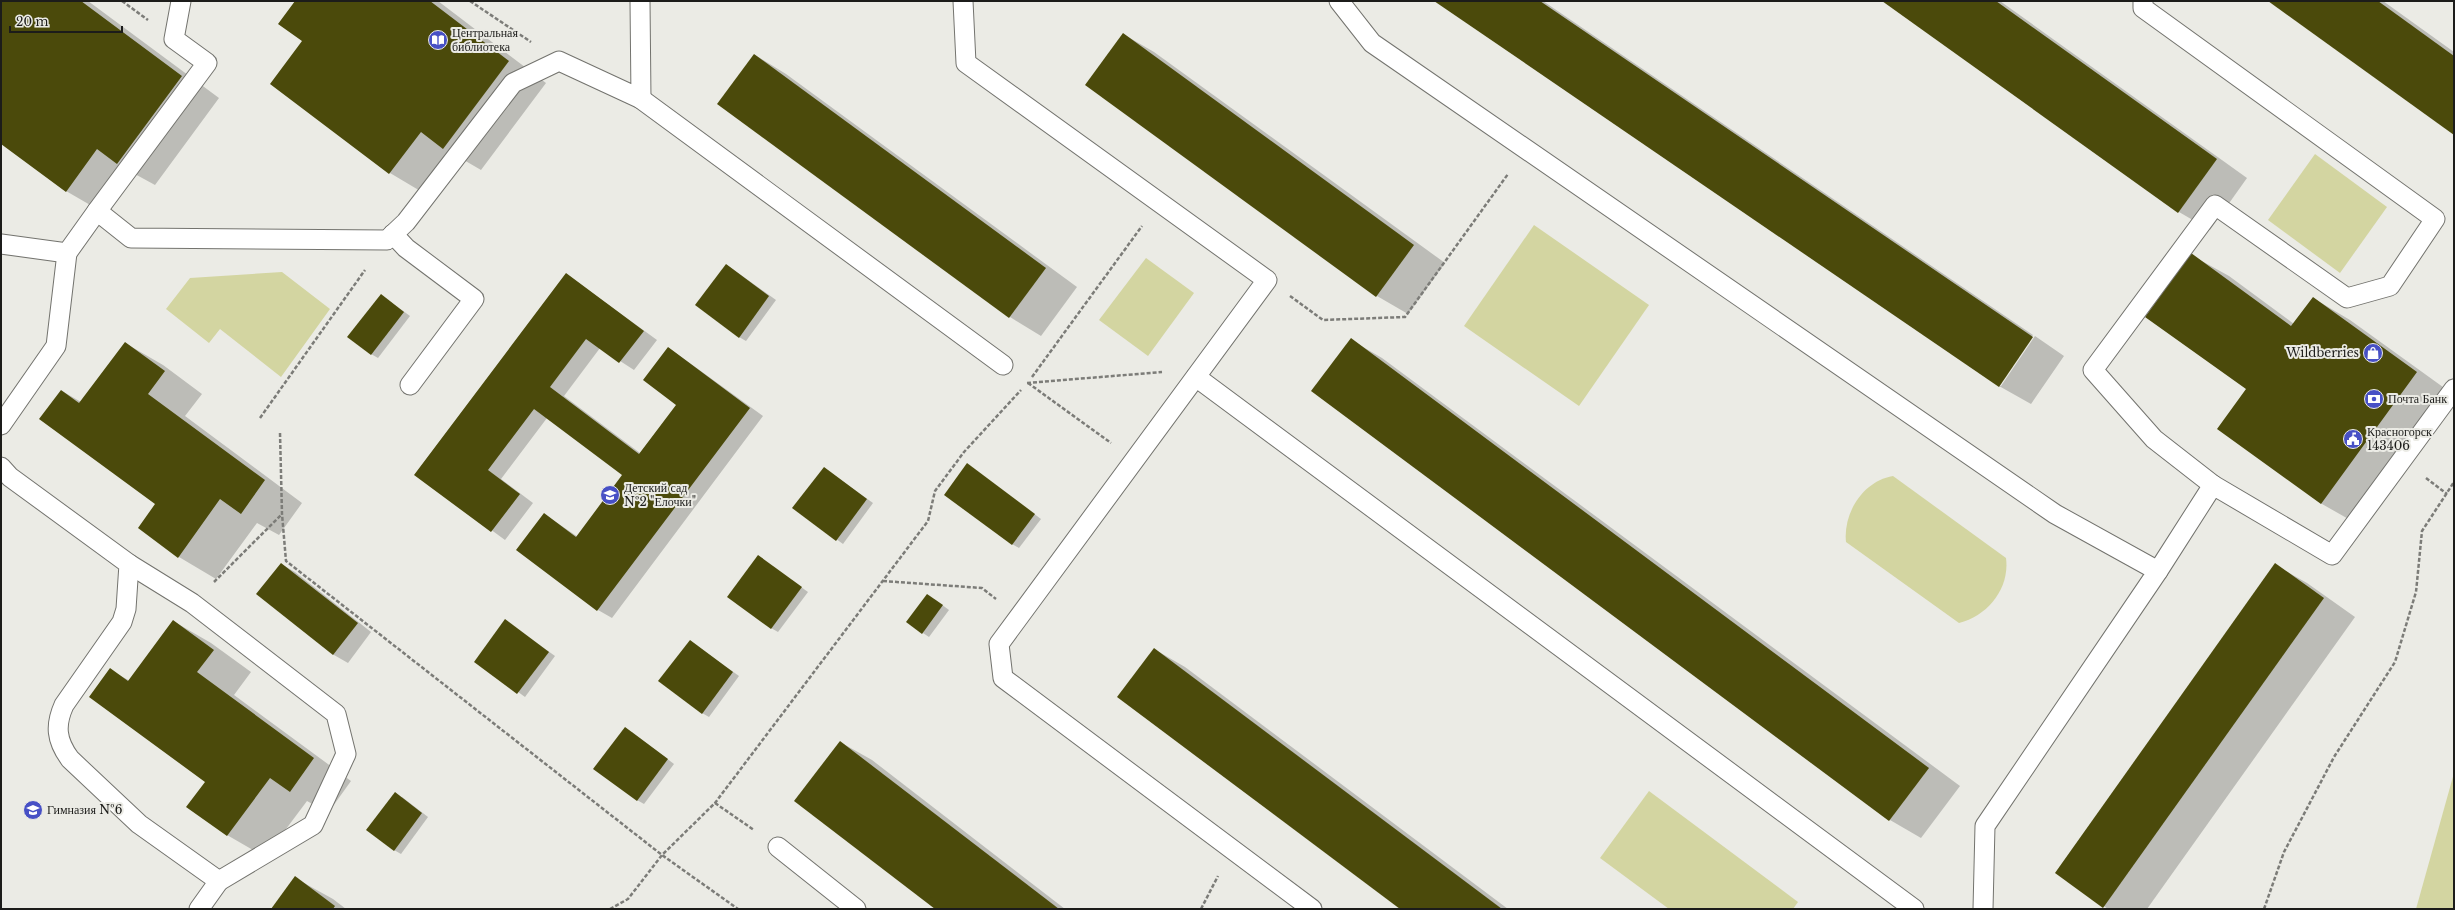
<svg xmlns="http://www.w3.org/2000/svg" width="2455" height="910" viewBox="0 0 2455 910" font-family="'Libre Baskerville',serif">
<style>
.green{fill:#d3d5a1}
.shadow{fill:#0003}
.building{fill:#4b4a0b}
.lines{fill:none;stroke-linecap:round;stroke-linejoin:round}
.service-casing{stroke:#73736e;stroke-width:21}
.path{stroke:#7c7c78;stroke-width:2.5;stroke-dasharray:4 2;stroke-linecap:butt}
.service{stroke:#fff;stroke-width:19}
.labels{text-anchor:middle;stroke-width:4;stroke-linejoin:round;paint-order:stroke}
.poi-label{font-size:12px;fill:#1c1c1a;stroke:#ebebe5;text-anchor:start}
</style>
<rect width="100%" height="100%" fill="#ebebe5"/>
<g class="green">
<path d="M 2315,154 L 2387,207 L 2340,273 L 2268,220 Z"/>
<path d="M 1534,225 L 1649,305 L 1579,406 L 1464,326 Z"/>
<path d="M 1146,258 L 1194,293 L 1148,356 L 1099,320 Z"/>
<path d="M 282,272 L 330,309 L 281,377 L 220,329 L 209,343 L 166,309 L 190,278 Z"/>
<path d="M 1893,476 L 2006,558 C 2010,588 1988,616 1959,623 L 1846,542 C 1843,513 1863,481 1893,476 Z"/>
<path d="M 2454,773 L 2454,909 L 2416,909 Z"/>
<path d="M 1649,791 L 1798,902 L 1793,909 L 1669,909 L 1600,858 Z"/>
</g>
<g class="shadow">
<path d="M 1,1 L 88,1 L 219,98 L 155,185 L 133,173 L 104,213 L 66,191 L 1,143 Z"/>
<path d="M 297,1 L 438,1 L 546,83 L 481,170 L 457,156 L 427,195 L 390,173 L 303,41 Z"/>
<path d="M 1436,1 L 1543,1 L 2033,335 L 1999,385 Z"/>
<path d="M 1884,1 L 2000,1 L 2247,178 L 2210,230 L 2179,212 Z"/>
<path d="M 2270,1 L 2383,1 L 2454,52 L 2454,134 Z"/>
<path d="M 1123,34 L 1154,52 L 1445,263 L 1408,314 L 1377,296 L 1086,85 Z"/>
<path d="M 755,55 L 786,74 L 1077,287 L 1041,336 L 1010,317 L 719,104 Z"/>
<path d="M 2191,255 L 2229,276 L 2294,324 L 2313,298 L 2350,320 L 2454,395 L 2359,525 L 2322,504 L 2219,429 L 2247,389 Z"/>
<path d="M 727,265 L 776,300 L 746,341 L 739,337 Z"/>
<path d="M 566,274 L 657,340 L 634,370 L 600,348 L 564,396 L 640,453 L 677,405 L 669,348 L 763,416 L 612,618 L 598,610 L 544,514 L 578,537 L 624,475 L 547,418 L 501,479 L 533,503 L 505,540 L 415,474 Z"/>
<path d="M 381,295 L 410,316 L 378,358 L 371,354 Z"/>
<path d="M 2035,336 L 2064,356 L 2031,404 L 1999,386 L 2001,386 Z"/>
<path d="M 1351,340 L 1382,358 L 1960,786 L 1921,838 L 1890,820 L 1312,391 Z"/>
<path d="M 125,343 L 163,365 L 202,394 L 185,416 L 302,503 L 279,535 L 257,523 L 216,579 L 179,557 L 157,504 L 62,391 L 81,402 Z"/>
<path d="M 824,468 L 873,503 L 843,544 L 794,508 Z"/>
<path d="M 974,469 L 1041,519 L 1019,548 L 1012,544 Z"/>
<path d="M 758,556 L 808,592 L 778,632 L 771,628 Z"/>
<path d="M 281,564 L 295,572 L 371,632 L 348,663 L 334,655 L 258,594 Z"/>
<path d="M 2275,565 L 2307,583 L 2355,617 L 2147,909 L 2108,909 L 2056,872 Z"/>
<path d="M 934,599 L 949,610 L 929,637 L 923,633 Z"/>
<path d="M 173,621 L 211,643 L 251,672 L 234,695 L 351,781 L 328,813 L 307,801 L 265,857 L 227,835 L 206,782 L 110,670 L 130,681 Z"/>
<path d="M 506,621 L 555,656 L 525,697 L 476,661 Z"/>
<path d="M 690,641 L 739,676 L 709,717 L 702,713 Z"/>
<path d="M 1154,649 L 1185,667 L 1508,909 L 1402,909 Z"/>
<path d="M 632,732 L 674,764 L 644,804 L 637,800 Z"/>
<path d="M 840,742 L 872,760 L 1065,909 L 936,909 Z"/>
<path d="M 402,797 L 428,817 L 401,854 L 394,850 Z"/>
<path d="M 295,878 L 333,899 L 346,909 L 272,909 Z"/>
</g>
<g class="building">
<path d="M 1,1 L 81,1 L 182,76 L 117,164 L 97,149 L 66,192 L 1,144 Z"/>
<path d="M 295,1 L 430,1 L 509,61 L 443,149 L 421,132 L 389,174 L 270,84 L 302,41 L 278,24 Z"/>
<path d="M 1434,1 L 1540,1 L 2033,337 L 1999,387 Z"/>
<path d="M 1882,1 L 1996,1 L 2217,159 L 2178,213 Z"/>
<path d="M 2268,1 L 2378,1 L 2454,56 L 2454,135 Z"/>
<path d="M 1123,33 L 1414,245 L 1376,297 L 1085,85 Z"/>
<path d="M 754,54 L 1046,268 L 1009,318 L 717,104 Z"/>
<path d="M 2191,253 L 2291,326 L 2313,297 L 2417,372 L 2321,504 L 2217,429 L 2246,389 L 2145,317 Z"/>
<path d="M 726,264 L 769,296 L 739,338 L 695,305 Z"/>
<path d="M 566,273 L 644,331 L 619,363 L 586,339 L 550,387 L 639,454 L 676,405 L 643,380 L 668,347 L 750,408 L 597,611 L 516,550 L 544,513 L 576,537 L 622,475 L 534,409 L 488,470 L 520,494 L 491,532 L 414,475 Z"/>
<path d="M 381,294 L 404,312 L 371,355 L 347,337 Z"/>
<path d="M 1351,338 L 1929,768 L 1889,821 L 1311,391 Z"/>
<path d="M 125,342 L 165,371 L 148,394 L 265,480 L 241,514 L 220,499 L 178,558 L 138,528 L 155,504 L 39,419 L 61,390 L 79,403 Z"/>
<path d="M 967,463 L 1035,514 L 1012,545 L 944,495 Z"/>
<path d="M 824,467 L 867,499 L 836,541 L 792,508 Z"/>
<path d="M 758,555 L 802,587 L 771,629 L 727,597 Z"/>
<path d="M 281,563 L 358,623 L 333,655 L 256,594 Z"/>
<path d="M 2275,563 L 2324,598 L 2103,908 L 2055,873 Z"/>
<path d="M 927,594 L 943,605 L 922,634 L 906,622 Z"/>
<path d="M 505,619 L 549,652 L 517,694 L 474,662 Z"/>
<path d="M 173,620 L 214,650 L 197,672 L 314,758 L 290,792 L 270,778 L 227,836 L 186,807 L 205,782 L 89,697 L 110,668 L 128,681 Z"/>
<path d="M 690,640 L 733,672 L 702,714 L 658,681 Z"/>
<path d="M 1154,648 L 1502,909 L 1400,909 L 1117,697 Z"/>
<path d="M 625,727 L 668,759 L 637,801 L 593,769 Z"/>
<path d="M 840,741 L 1059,909 L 935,909 L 794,801 Z"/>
<path d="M 395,792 L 422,813 L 394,851 L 366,830 Z"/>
<path d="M 295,876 L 335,906 L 333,909 L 271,909 Z"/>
</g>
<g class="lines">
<defs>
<g id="service">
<path d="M 963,1 L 966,63 L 1267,280 L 999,644 L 1003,678 L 1312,909"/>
<path d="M 1339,1 L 1372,43 L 2055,514 L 2158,571 L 1985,826 L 1983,909"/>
<path d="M 2143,1 L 2143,8 L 2435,219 L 2390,286 L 2347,298 L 2215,205 L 2093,370 L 2154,439 L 2213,485"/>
<path d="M 641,99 L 1003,365"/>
<path d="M 97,211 L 207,63 L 174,39 L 181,1"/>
<path d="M 393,234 L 406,248 L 474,299 L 410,385"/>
<path d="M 1,244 L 67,253 L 97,211 L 131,238 L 387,240 L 406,222 L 513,83 L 559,61 L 641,99 L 640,1"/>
<path d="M 1196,377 L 1914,909"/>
<path d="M 1,425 L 56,346 L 67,253"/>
<path d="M 1,467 L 10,477 L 129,564 L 126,609 L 122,622 L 64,705 C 55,725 56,740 70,759 L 139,824 L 219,881 L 199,909"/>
<path d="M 129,564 L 192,603 L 336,714 L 346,754 L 313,825 L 219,881"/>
<path d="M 2158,571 L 2213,485 L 2332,555 L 2454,389"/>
<path d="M 778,847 L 856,909"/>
</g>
</defs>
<use href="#service" class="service-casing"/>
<g class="path">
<path d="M 122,1 L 148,20"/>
<path d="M 470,1 L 531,42"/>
<path d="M 1290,296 L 1323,320 L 1405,317 L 1508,174"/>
<path d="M 1032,377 L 1142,226"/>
<path d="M 1027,383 L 1162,372"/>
<path d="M 1028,383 L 1111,443"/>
<path d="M 260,418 L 365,270"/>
<path d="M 280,433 L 282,514 L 286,561 L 662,855 L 738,909"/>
<path d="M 2426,478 L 2447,494"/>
<path d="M 883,581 L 982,588 L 996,599"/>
<path d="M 214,582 L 282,514"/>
<path d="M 715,803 L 754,830"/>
<path d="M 610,909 L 628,899 L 662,855 L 715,803 L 928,521 L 935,491 L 964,452 L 1021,390"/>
<path d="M 1201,909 L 1218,876"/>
<path d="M 2264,909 L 2284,852 L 2334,757 L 2395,662 L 2416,592 L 2422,531 L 2454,482"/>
</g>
<use href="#service" class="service"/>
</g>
<defs>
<symbol id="library-disc" viewBox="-11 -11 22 22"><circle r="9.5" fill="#4750c5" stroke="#ebebe5"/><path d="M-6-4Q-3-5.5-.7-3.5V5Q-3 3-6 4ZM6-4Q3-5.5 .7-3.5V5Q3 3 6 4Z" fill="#fff"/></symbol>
<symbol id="shop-disc" viewBox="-11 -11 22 22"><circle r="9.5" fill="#4750c5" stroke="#ebebe5"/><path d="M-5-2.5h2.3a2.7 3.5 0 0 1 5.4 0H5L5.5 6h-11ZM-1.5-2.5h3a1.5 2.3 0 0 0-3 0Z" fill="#fff"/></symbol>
<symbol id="bank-disc" viewBox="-11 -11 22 22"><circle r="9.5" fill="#4750c5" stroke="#ebebe5"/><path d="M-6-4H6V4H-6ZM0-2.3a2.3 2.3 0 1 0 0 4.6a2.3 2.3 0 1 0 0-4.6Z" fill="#fff"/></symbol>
<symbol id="civic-disc" viewBox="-11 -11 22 22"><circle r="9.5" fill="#4750c5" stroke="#ebebe5"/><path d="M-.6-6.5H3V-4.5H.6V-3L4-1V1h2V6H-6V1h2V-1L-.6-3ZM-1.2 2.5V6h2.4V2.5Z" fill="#fff"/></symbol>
<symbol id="school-disc" viewBox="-11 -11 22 22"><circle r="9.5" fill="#4750c5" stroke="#ebebe5"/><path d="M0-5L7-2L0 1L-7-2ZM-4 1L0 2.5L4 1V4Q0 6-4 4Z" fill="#fff"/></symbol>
</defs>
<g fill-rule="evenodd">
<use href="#library-disc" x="427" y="29" width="22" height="22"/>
<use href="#shop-disc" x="2362" y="342" width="22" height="22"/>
<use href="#bank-disc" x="2363" y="388" width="22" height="22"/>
<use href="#civic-disc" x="2342" y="428" width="22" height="22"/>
<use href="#school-disc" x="599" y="484" width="22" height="22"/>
<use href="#school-disc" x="22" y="799" width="22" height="22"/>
</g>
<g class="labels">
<g class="poi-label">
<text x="452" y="37">Центральная<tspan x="452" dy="14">библиотека</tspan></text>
<text x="2359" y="357" text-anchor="end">Wildberries</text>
<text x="2388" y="403">Почта Банк</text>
<text x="2367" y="436">Красногорск<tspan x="2367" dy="14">143406</tspan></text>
<text x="624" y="492">Детский сад<tspan x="624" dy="14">№2 "Елочки"</tspan></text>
<text x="47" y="814">Гимназия №6</text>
</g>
</g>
<rect width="2455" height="910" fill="none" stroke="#1c1c1a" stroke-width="4"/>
<path d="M10 26v6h112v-6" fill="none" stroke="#1c1c1a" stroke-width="2"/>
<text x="16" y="26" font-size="12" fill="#1c1c1a" stroke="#ebebe5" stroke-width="3" paint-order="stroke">20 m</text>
</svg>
